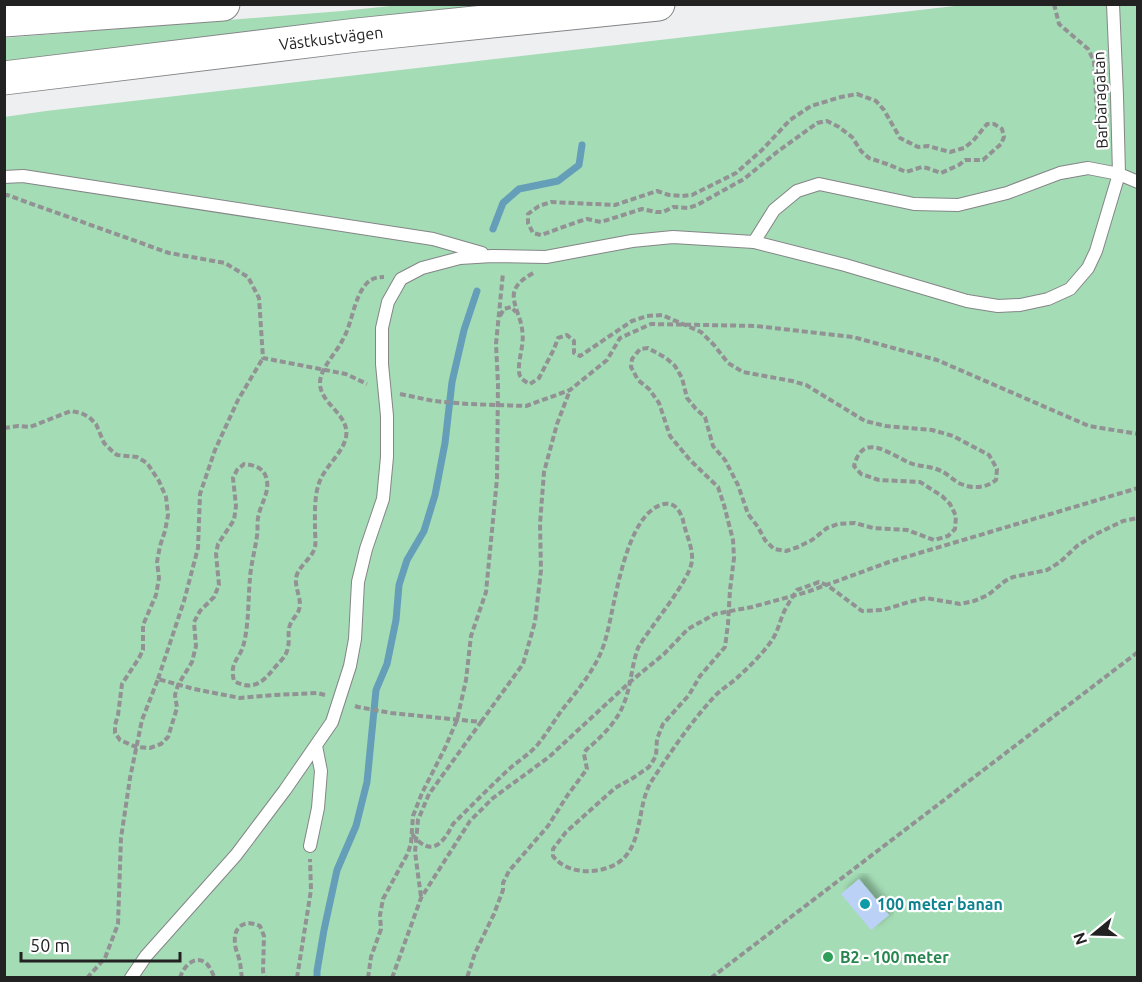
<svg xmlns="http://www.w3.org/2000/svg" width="1142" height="982" viewBox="0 0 1142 982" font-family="Ubuntu,sans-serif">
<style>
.green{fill:#a4dcb5}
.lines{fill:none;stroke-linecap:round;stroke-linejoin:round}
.stream{stroke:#649eb8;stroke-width:7}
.building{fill:#bbd1f6;filter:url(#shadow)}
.service-casing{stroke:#848587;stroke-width:14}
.trunk-casing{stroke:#848587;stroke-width:35}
.path{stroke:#929294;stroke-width:4;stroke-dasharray:6 3;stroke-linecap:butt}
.service{stroke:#fff;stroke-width:12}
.trunk{stroke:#fff;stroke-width:33}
.culture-dot{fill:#0f9aa8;stroke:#fff;stroke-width:2}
.leisure-dot{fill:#2e9e5b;stroke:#fff;stroke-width:2}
.labels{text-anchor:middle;stroke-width:4.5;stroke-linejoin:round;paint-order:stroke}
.street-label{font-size:16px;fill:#222223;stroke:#fff}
.culture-label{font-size:16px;font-weight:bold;fill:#0d838f;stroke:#fff;text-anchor:start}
.leisure-label{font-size:16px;font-weight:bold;fill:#27864d;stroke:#fff;text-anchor:start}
</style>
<defs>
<filter id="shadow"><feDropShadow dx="5.5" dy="-5.5" stdDeviation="3" flood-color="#0004"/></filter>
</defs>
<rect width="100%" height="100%" fill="#eeeff1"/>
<g class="green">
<path d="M 400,5 L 517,5 L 5,65 L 4,38 L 342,11 Z"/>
<path d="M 963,5 L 1137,5 L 1137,977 L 5,977 L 4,117 L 46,111 Z"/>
</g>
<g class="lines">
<g class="stream">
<path d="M 493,229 L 503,203 L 519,189 L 558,181 L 579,165 L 582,145"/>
<path d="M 317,978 L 317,971 L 324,930 L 337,870 L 356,826 L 367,782 L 376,690 L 387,664 L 396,620 L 399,585 L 407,560 L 424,531 L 435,495 L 445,443 L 452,382 L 464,330 L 477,291"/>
</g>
</g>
<path class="building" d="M 859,879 L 889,915 L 871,930 L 841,894 Z"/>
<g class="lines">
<defs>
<g id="service">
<path d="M 4,177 L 23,176 L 433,239 L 482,253"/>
<path d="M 754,242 L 774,210 L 797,191 L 819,184 L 914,204 L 958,205 L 1007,193 L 1060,173 L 1088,168 L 1119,174 L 1138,182"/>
<path d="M 310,846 L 318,808 L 321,771 L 316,746"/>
<path d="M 131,978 L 146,956 L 236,855 L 285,790 L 332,722 L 350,666 L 355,639 L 358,582 L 366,549 L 383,499 L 387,457 L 387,416 L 382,364 L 382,328 L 388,302 L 401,279 L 422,268 L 460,258 L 492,256 L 546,257 L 632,241 L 673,237 L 754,242 L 845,265 L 967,301 L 998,306 L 1020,305 L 1048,299 L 1070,289 L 1088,268 L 1096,251 L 1119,174 L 1117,96 L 1113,4"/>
</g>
<g id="trunk">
<path d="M 4,20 L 223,4"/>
<path d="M 4,78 L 357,35 L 658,4"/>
</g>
</defs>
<use href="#service" class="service-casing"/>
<use href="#trunk" class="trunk-casing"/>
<g class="path">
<path d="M 1054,4 L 1059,24 L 1088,49 L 1094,61 L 1099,146 L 1102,149"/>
<path d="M 857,94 L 876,101 L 884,110 L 900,138 L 918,147 L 928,146 L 950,152 L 964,148 L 973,141 L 987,124 L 994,124 L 1002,129 L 1004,137 L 1001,144 L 983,160 L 965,160 L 959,165 L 941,173 L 927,168 L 922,167 L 906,172 L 887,164 L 869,158 L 861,151 L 852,137 L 839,127 L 827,121 L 817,123 L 777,152 L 744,179 L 697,205 L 688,208 L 673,207 L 663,212 L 656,212 L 642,209 L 601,222 L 587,219 L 580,221 L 541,235 L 533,233 L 528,223 L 528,214 L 539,206 L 551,202 L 615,205 L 657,191 L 669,195 L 682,196 L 692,195 L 736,173 L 762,150 L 790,120 L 811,106 L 841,97 Z"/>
<path d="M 4,196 L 7,195 L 169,253 L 225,263 L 248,277 L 259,298 L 263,358 L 346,374 L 367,384"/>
<path d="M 533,273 C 525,278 516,283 514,293 C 512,303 521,318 522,329 C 525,344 518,358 519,371 C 519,378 524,381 530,384 L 539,378 L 554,349 L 558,338 L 567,335 L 574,341 L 574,353 L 580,356 L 632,321 L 647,316 L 662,315 L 701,332 L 714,345 L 728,363 L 743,372 L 792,381 L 806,385 L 865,421 L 886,426 L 932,430 L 953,436 L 989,455 L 997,469 L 996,480 C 986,488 973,489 961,484 C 954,481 948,474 941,471 C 932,466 919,467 910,463 C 889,454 863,431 854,466 L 861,474 L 879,480 L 920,482 L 942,496 L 950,504 L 956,516 L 955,529 L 948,536 L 934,540 L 907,530 L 873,528 L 855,523 L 838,524 L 827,528 L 812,540 L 798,547 L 786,551 L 774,549 L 765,540 L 758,527 L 748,514 L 738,485 L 725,460 L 713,446 L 705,417 L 696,409 L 687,398 L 682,378 L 675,366 L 666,358 L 648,348 L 640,349 L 632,359 L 631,367 L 638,380 L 649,389 L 659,403 L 670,436 L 690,460 L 718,487 L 724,505 L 733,540 L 734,558 L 730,590 L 728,624 L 725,647 L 700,676 L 689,695 L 663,724 L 657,739 L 656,756 L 649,767 L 633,778 L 615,788 L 566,832 L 553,849 L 553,856 C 566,874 597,875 616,864 C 644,848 636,807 651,782 C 669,754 691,722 714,697 C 721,689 731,684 739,676 C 750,666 761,655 770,643 C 777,634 779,624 783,614 C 787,605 792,598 797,590 L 819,582 L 827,585 L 862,611 L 883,610 L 909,602 L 926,598 L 960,604 L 974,601 L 988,595 L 1005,581 L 1013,577 L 1047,570 L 1060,562 L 1077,546 L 1096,534 L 1123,521 L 1138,518"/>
<path d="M 500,316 L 504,309 L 511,307 L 516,312"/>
<path d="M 400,394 L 434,401 L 468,404 L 526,406 L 570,390 L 607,360 L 620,338 L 651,324 L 756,326 L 853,337 L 937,360 L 1089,426 L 1138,434"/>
<path d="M 4,428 L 18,426 L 30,427 L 71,411 L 81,413 L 89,417 L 96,424 L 104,443 L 111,450 L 117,455 L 137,457 L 147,463 L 159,481 L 166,497 L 168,515 L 165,531 L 160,546 L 157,562 L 159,578 L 156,595 L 143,625 L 143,650 L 139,658 L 122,684 L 118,715 L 115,725 L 115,733 L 120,740 L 136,747 L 150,748 L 161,744 L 168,737 L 177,708 L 175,695 L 178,685 L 192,662 L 196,646 L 194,622 L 200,611 L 214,597 L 219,585 L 216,554 L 218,544 L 234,520 L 236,506 L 233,478 L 237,470 L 244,464 C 253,465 263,467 266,477 C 271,492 260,504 258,518 C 257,524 258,530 257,536 C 255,550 251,564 250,578 C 248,599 249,622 244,643 C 240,660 229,661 234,681 C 254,692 264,681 276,666 C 281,661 287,655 288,647 C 290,640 287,632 290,625 C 293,617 299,615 300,605 C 300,596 295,587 296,578 C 298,566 312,559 315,547 C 316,542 315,534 315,529 C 315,514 314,498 319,483 C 325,466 343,453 346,437 C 350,415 322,405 320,385 C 319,369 335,355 342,341 C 353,323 353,298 367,283 C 372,278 377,277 384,277"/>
<path d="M 158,679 L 184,601 L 198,548 L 200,494 L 215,450 L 238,400 L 263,358"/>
<path d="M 355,706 L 358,707 L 391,713 L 481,722 L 429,794 L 418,820 L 415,852 L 421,897"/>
<path d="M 481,722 L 523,664 L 535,622 L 541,570 L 540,524 L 544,472 L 557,424 L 570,390"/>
<path d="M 412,834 C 430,857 442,846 453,824 C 471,806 489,788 508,770 C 518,761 530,754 539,743 C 547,733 554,721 562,710 C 578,690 598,666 605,641 C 615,609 624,513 664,504 C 675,502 680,511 683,520 C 685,532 693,547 692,560 C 691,580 649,628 638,648 C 631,667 631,689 622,708 C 614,725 600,738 586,750 L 584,754 L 587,769 L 567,796 L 548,826 L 509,871 L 503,883 L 503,890 L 494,914 L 475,953 L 467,978"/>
<path d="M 87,978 L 105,958 L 118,924 L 121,838 L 130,778 L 142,720 L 158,679 L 194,689 L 240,698 L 275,695 L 317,693 L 325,695"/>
<path d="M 180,978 C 183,967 195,953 207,964 C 210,967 212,973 215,978"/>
<path d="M 242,978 C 241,973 241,968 240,963 C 239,956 235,950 235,943 C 233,926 245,919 260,926 L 264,936 L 263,971 L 265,978"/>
<path d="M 297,978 L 311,890 L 310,859"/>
<path d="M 368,978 L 371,957 L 381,929 L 380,915 L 383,899 L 408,853 L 411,843 L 413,816 L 422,793 L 445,748 L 457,720 L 466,680 L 471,636 L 486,592 L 497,479 L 498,384 L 496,344 L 503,273"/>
<path d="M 392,978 L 421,898 L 470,821 L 493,798 L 549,757 L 630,682 L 664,654 L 688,629 L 715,614 L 752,607 L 807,592 L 889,562 L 1138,488"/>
<path d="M 711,978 L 1138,652"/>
</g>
<use href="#service" class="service"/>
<use href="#trunk" class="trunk"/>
</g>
<circle class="culture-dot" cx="865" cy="904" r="6"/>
<circle class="leisure-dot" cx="828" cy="957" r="6"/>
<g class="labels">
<g class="street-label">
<text transform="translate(331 38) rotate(-7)" y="6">Västkustvägen</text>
<text transform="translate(1100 100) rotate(-92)" y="6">Barbaragatan</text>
</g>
<g class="culture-label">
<text x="877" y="910">100 meter banan</text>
</g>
<g class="leisure-label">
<text x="840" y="963">B2 - 100 meter</text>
</g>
</g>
<rect width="1142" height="982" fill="none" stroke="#222223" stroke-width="12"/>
<g transform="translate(1094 934) rotate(251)" stroke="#ffffff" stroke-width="4.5" paint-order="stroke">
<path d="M0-4.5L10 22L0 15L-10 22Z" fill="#222223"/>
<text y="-9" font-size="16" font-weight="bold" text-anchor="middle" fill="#222223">N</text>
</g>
<path d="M21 952v9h159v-9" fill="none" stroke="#222223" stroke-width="3"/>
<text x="30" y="952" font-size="18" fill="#222223" stroke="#ffffff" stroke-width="4.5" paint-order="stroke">50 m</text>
</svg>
